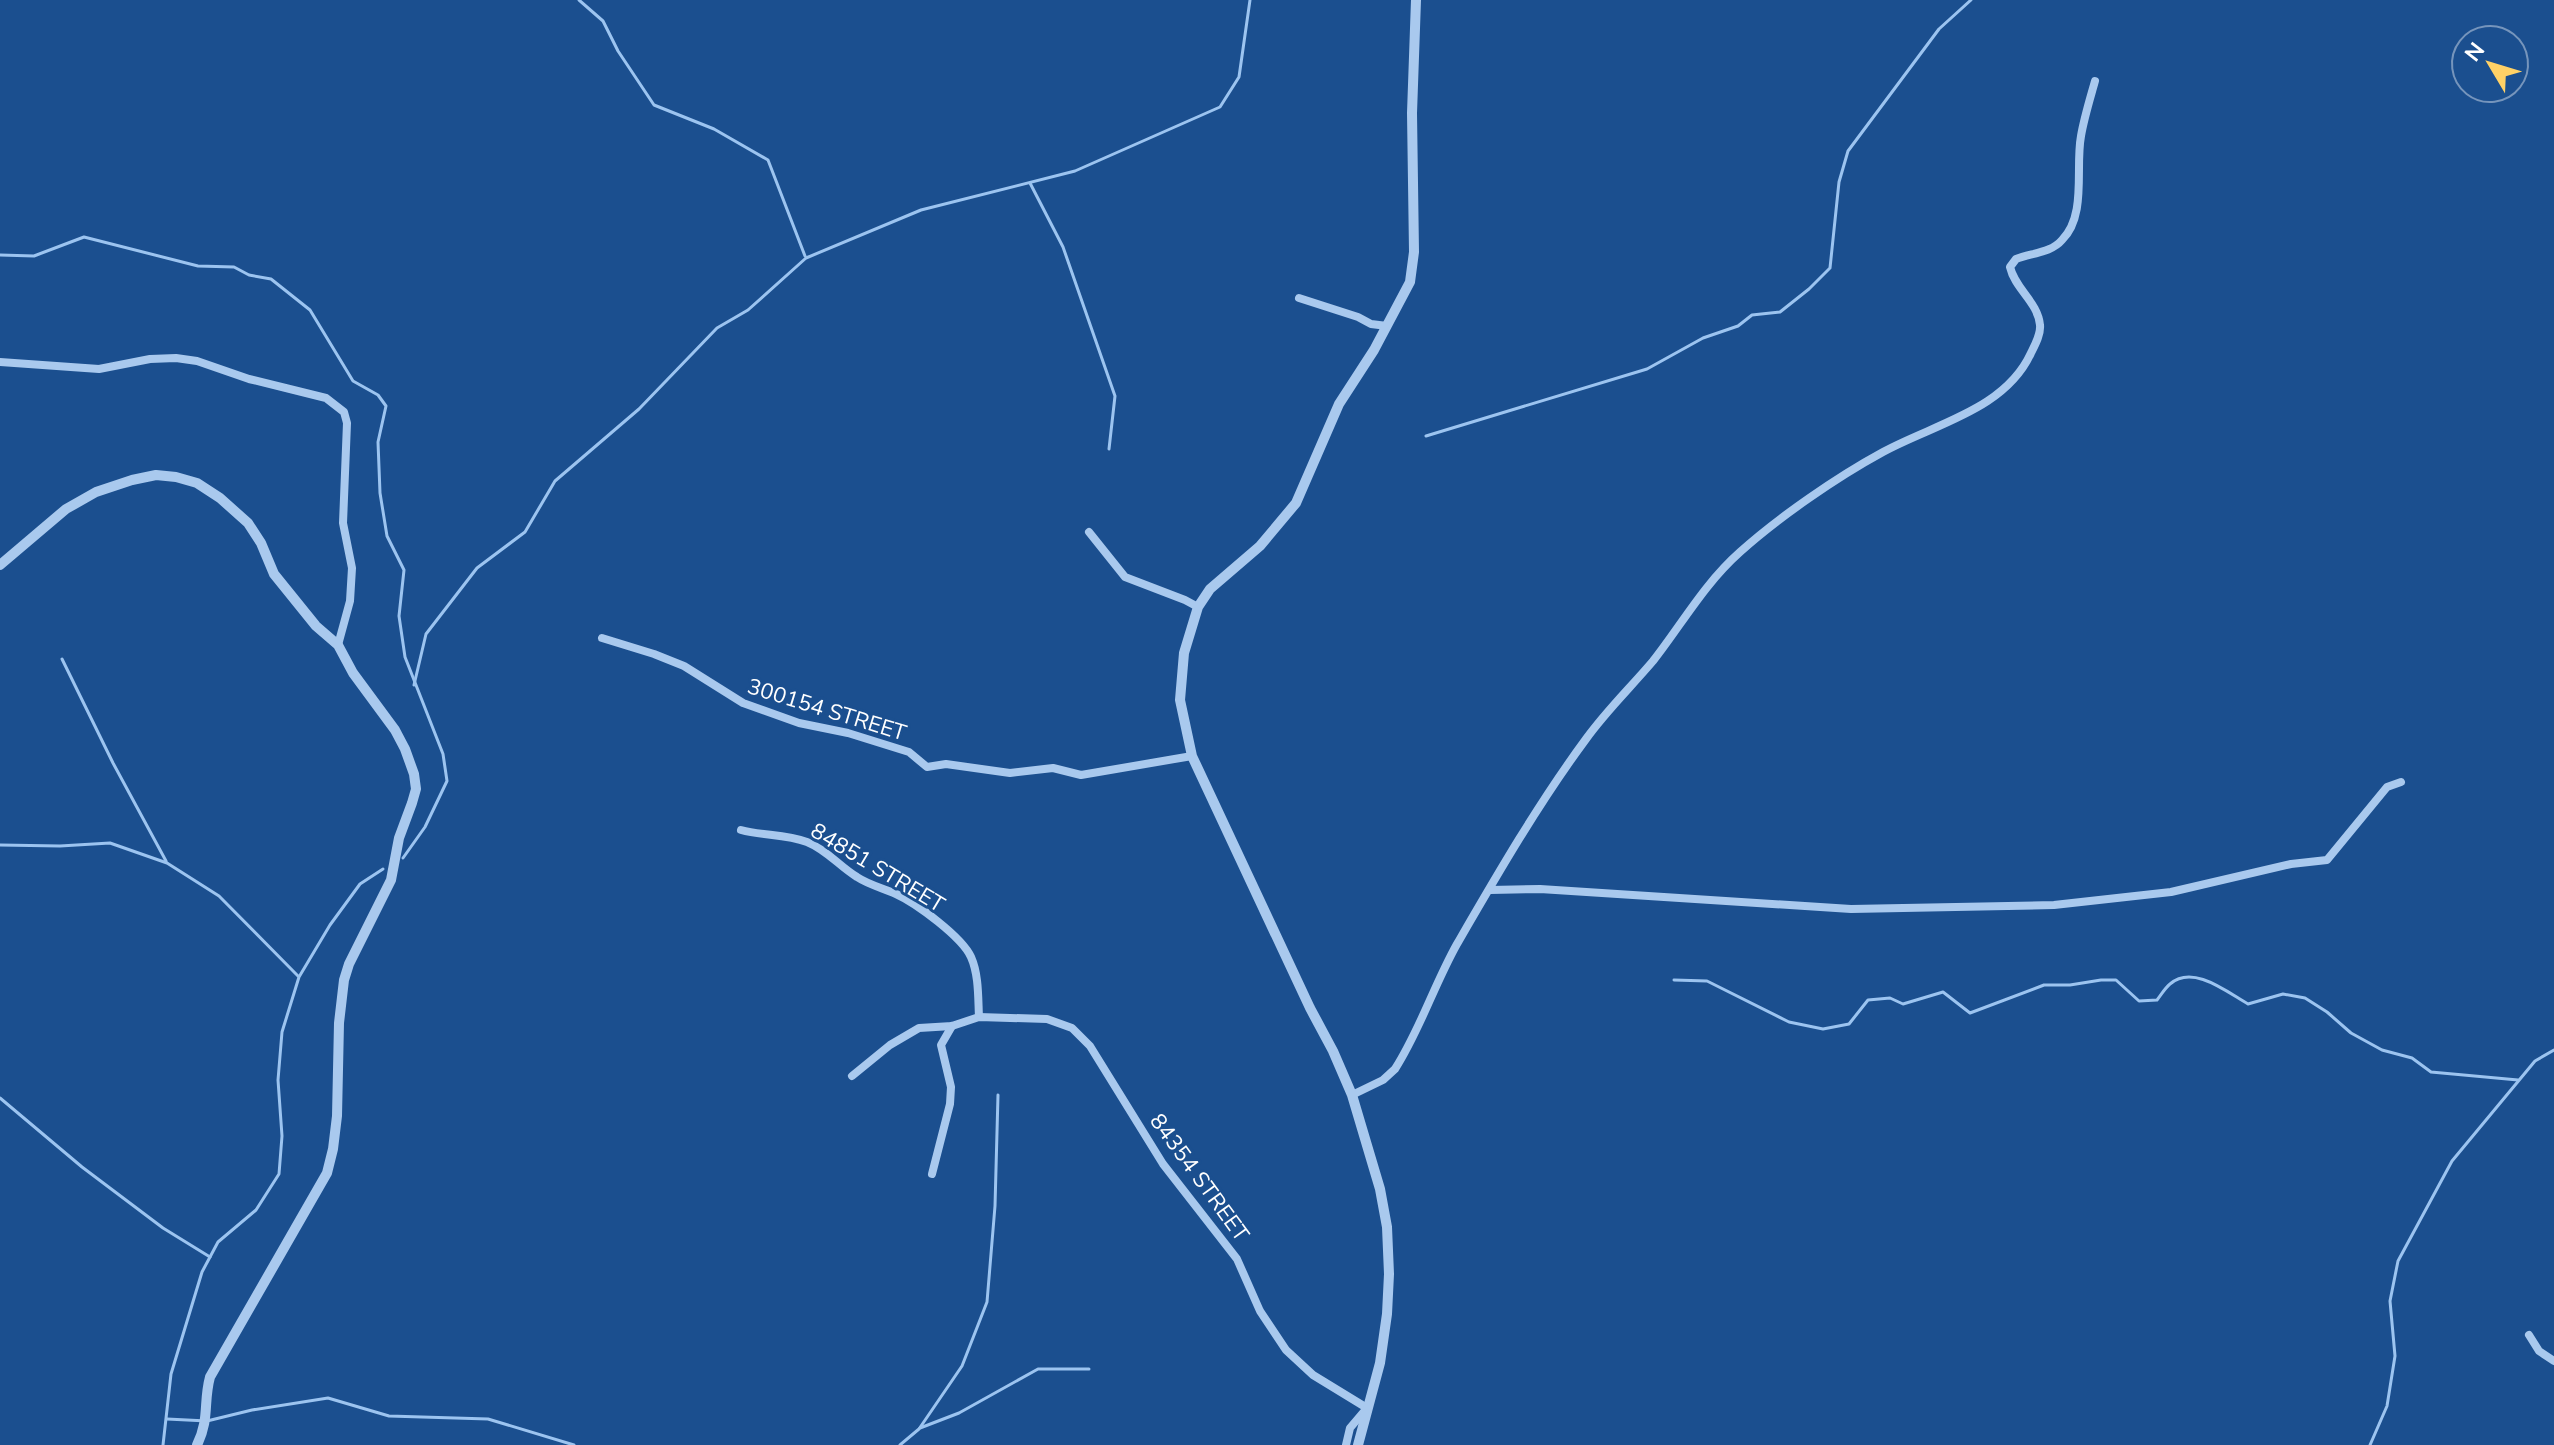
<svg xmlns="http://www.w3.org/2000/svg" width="2554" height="1445" viewBox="0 0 2554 1445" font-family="'Nunito Sans',sans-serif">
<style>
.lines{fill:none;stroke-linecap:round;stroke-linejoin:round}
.stream{stroke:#9cc4f0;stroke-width:3}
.minor{stroke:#a9c9ee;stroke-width:8}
.tertiary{stroke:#a9c9ee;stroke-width:10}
.labels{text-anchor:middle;stroke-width:6;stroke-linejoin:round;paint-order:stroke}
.street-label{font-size:22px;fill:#fff;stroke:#1b4f8f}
</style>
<rect width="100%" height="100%" fill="#1b4f8f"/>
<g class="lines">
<g class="stream">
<path d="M 579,0 L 603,21 L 618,51 L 654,105 L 714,129 L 768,160 L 805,256"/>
<path d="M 1030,183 L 1063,247 L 1115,396 L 1109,449"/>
<path d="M 0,255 L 34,256 L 84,237 L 198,266 L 234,267 L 249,275 L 271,279 L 310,310 L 353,381 L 378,395 L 386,406 L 378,442 L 380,493 L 387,536 L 404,570 L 399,616 L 405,657 L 443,754 L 447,781 L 425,827 L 403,858"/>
<path d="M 1426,436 L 1647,369 L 1703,338 L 1738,326 L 1752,315 L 1780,312 L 1809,289 L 1830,268 L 1839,182 L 1848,151 L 1939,29 L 1971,0"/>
<path d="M 62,659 L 113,763 L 166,861"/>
<path d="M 414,685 L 426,634 L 477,568 L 525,532 L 555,481 L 639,409 L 717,328 L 748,310 L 806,258 L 921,210 L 1075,171 L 1220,107 L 1239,77 L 1250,0"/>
<path d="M 0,845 L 60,846 L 110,843 L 167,863 L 219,896 L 298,976"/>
<path d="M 1674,980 L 1707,981 L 1789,1022 L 1823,1029 L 1849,1024 L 1868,1000 L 1890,998 L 1903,1004 L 1943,992 L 1970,1013 L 2044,985 L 2070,985 L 2101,980 L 2116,980 L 2139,1001 L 2157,1000 C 2161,995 2165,988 2170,984 C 2193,964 2227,992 2248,1004 L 2283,994 L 2305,998 L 2327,1012 L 2351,1033 L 2382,1050 L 2412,1058 L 2431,1072 L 2518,1080"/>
<path d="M 0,1098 L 82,1167 L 163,1228 L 210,1257"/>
<path d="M 167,1419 L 207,1421 L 252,1410 L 328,1398 L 389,1416 L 488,1419 L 574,1445"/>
<path d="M 920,1428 L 959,1413 L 1038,1369 L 1089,1369"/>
<path d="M 163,1445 L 171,1374 L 202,1272 L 218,1242 L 256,1210 L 279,1174 L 282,1136 L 278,1080 L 282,1032 L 299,977 L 330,925 L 360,884 L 383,869"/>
<path d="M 900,1445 L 919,1429 L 962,1366 L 987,1302 L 995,1206 L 998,1095"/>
<path d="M 2370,1445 L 2387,1406 L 2395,1356 L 2390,1301 L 2398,1261 L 2452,1161 L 2535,1061 L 2554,1050"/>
</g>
<g class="minor">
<path d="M 1299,298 L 1358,317 L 1371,324 L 1387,326"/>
<path d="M 0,362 L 99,369 L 150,359 L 176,358 L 197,361 L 249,379 L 326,398 L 344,412 L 347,423 L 343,523 L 352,568 L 350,601 L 338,645"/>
<path d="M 1089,532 L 1125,577 L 1185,600 L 1198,607"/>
<path d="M 602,638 L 654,654 L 684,666 L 743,703 L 799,723 L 848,733 L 909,752 L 927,767 L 946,764 L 1010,773 L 1053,768 L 1081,775 L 1192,756"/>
<path d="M 741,830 C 763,836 785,834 807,842 C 827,850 839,866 857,877 C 869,885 883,888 896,894 C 916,903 962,937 971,957 C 979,975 978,998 979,1017"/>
<path d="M 1490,890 L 1540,889 L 1851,909 L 2054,905 L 2171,892 L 2291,864 L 2327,860 L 2387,787 L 2401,782"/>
<path d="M 852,1076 L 890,1045 L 919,1028 L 952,1026 L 979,1017 L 1047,1019 L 1072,1028 L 1090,1046 L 1163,1164 L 1237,1259 L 1260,1311 L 1286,1350 L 1313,1375 L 1367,1408 L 1350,1428 L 1346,1445"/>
<path d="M 1352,1095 L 1383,1080 L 1395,1069 C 1420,1030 1434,985 1457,944 C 1497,875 1538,804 1586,739 C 1606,711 1631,687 1653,661 C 1682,624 1704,584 1740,552 C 1779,517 1837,477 1883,452 C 1934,424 2005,410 2031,353 C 2035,345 2041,334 2040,325 C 2038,302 2015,289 2010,267 L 2016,259 C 2031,253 2051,253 2062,240 C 2087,215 2075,168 2081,136 C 2084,118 2090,99 2095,81"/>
<path d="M 932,1174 L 950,1104 L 951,1087 L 941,1045 L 952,1026"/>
<path d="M 2529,1335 L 2539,1351 L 2554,1361"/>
</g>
<g class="tertiary">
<path d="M 0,565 L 66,509 L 96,492 L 132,480 L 156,475 L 176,477 L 197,483 L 220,498 L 248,523 L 261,543 L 274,574 L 316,626 L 338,645 L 353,673 L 395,730 L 405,749 L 414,774 L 416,789 L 412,803 L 399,838 L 391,880 L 349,964 L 344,980 L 339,1023 L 337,1116 L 333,1149 L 327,1173 L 210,1377 C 203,1403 210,1418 197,1445"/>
<path d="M 1358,1445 L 1380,1363 L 1387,1314 L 1389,1274 L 1387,1227 L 1380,1189 L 1352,1095 L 1333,1051 L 1310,1008 L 1192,756 L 1180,700 L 1184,653 L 1198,607 L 1210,589 L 1260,546 L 1296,503 L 1339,404 L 1374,350 L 1410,282 L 1414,252 L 1412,113 L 1416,0"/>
</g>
</g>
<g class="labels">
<g class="street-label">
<text transform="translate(827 709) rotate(17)" y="8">300154 STREET</text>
<text transform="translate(878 867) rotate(31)" y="8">84851 STREET</text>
<text transform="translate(1200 1177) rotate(54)" y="8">84354 STREET</text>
</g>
</g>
<g transform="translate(2490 64) rotate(308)"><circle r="38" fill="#1b4f8f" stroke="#7695bc" stroke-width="2"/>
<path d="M0-6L14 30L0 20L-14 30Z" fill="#ffd166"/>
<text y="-12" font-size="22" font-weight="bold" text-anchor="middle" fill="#ffffff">N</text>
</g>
</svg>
